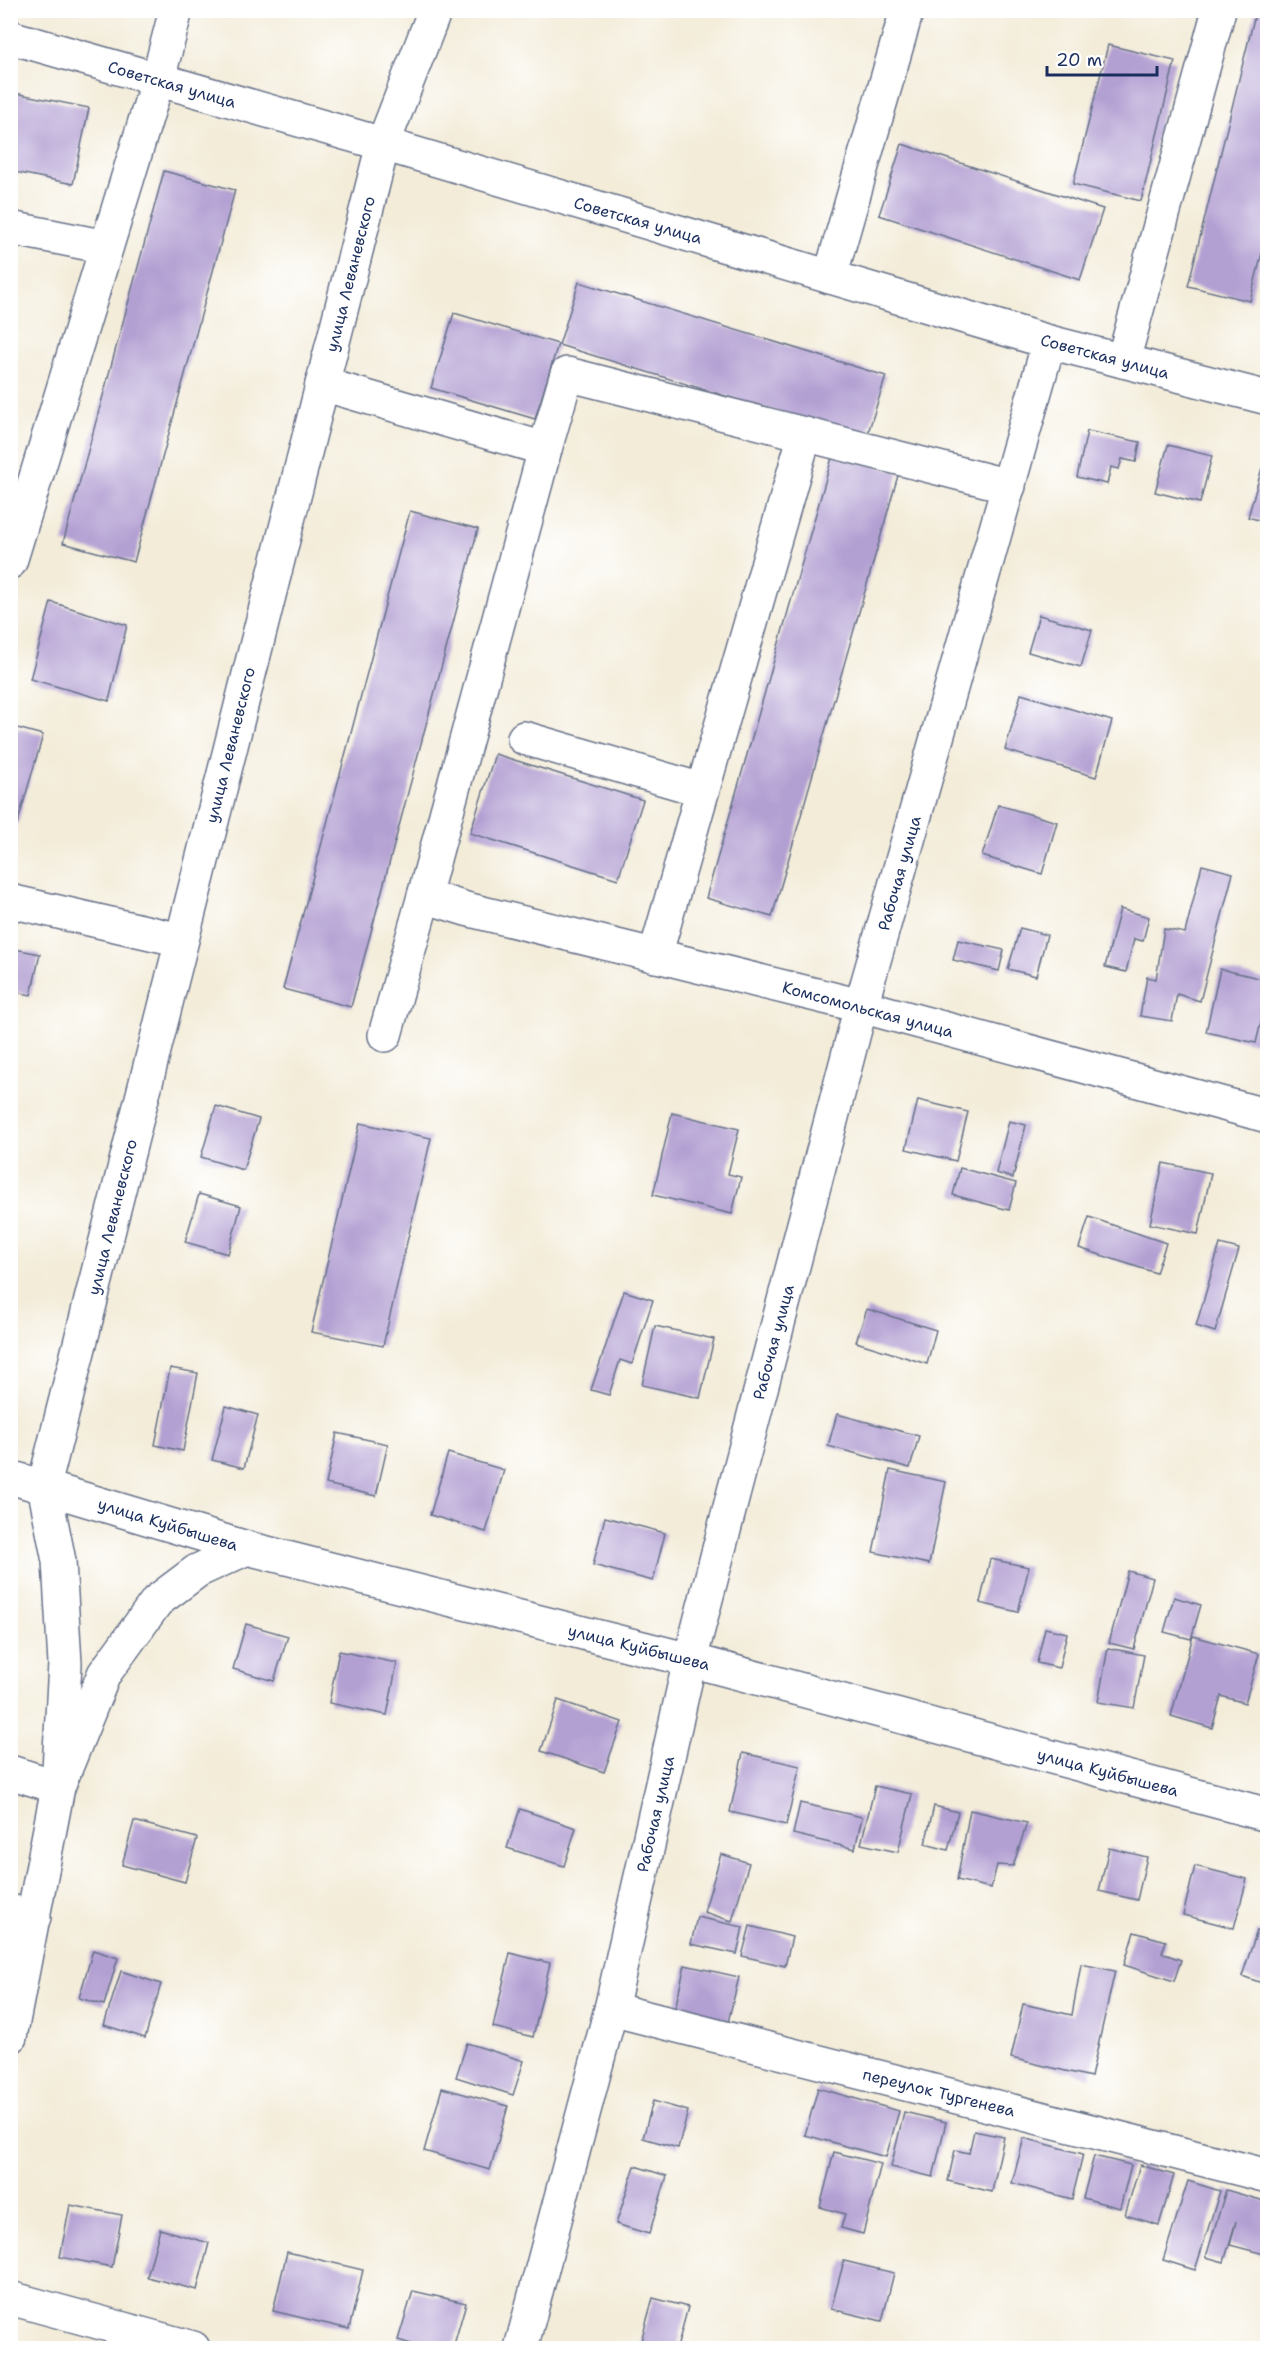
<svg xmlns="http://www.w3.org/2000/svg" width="1278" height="2359" viewBox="0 0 1278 2359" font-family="'Shantell Sans',sans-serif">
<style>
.building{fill:#b3a0d3}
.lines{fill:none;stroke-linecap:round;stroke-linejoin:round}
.minor-casing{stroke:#677189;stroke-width:36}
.major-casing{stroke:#677189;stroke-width:36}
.minor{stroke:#fff;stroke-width:33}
.major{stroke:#fff;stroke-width:33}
.labels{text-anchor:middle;stroke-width:4.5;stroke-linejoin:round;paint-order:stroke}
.street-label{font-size:16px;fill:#1b2f5e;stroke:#fff}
</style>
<rect width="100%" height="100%" fill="#fff"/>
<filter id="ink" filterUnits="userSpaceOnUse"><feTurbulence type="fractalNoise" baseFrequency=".0167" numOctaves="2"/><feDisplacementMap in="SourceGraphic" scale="12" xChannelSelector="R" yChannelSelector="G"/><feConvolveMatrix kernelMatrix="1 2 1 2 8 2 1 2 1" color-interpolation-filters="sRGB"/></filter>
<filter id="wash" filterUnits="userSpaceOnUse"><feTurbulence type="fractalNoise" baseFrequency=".008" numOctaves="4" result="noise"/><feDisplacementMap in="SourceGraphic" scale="24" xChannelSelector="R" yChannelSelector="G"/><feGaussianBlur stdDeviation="1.35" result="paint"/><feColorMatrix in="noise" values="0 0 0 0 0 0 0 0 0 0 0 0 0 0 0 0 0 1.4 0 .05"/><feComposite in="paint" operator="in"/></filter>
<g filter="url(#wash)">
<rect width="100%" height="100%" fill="#f3ecd9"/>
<g id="blocks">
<g class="building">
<path d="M 1256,10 L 1268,10 L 1268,229 L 1250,301 L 1188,286 Z"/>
<path d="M 1108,45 L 1175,61 L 1141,201 L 1073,184 Z"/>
<path d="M 10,92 L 89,108 L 73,184 L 10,171 Z"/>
<path d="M 902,144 L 1103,209 L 1080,280 L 879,215 Z"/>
<path d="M 164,171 L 235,190 L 134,562 L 63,543 Z"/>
<path d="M 579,282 L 886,376 L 866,439 L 559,345 Z"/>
<path d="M 454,313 L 558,344 L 535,419 L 431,388 Z"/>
<path d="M 1087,431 L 1140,442 L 1136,462 L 1122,459 L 1119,469 L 1111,467 L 1107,484 L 1077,477 Z"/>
<path d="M 1168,445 L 1212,456 L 1200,503 L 1155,492 Z"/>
<path d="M 833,454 L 899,472 L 772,917 L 706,898 Z"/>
<path d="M 1262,468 L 1268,470 L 1268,523 L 1248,517 Z"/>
<path d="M 410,511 L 478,529 L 351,1007 L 283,989 Z"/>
<path d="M 51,602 L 127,625 L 109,701 L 30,679 Z"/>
<path d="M 1039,615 L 1092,630 L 1081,667 L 1028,652 Z"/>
<path d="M 1021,694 L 1112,721 L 1096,777 L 1005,750 Z"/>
<path d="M 10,726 L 43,735 L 17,825 L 10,823 Z"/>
<path d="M 495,754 L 643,800 L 618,879 L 470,833 Z"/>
<path d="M 998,805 L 1057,822 L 1042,874 L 982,856 Z"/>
<path d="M 1202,865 L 1233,873 L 1200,1001 L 1177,994 L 1172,1021 L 1140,1016 L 1147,977 L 1156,979 L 1164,929 L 1185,933 Z"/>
<path d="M 1120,909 L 1149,917 L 1143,941 L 1134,939 L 1126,972 L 1105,967 Z"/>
<path d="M 1020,928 L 1047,935 L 1036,976 L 1008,969 Z"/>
<path d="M 958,940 L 1004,950 L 999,971 L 953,960 Z"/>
<path d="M 10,948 L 40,954 L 31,995 L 10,991 Z"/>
<path d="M 1220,969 L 1268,980 L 1268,992 L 1256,1043 L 1206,1032 Z"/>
<path d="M 918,1100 L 968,1112 L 956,1161 L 906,1149 Z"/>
<path d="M 216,1106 L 259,1119 L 243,1170 L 201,1157 Z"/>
<path d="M 672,1113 L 739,1129 L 728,1174 L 741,1177 L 732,1214 L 653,1195 Z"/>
<path d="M 1009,1121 L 1026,1125 L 1013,1178 L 996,1173 Z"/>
<path d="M 360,1123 L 431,1138 L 383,1346 L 311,1332 Z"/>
<path d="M 1163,1163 L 1211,1173 L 1198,1234 L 1150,1224 Z"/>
<path d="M 960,1168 L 1016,1183 L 1009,1210 L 953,1195 Z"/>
<path d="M 199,1194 L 241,1206 L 228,1254 L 185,1242 Z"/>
<path d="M 1089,1217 L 1166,1243 L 1156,1273 L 1079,1248 Z"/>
<path d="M 1220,1244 L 1239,1249 L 1215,1332 L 1196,1326 Z"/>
<path d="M 624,1291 L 653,1300 L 632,1364 L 620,1360 L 609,1395 L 591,1390 Z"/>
<path d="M 867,1309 L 936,1330 L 927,1364 L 856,1342 Z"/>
<path d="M 655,1326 L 714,1339 L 700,1398 L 642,1385 Z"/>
<path d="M 170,1368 L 198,1373 L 183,1451 L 155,1445 Z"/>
<path d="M 226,1406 L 258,1415 L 244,1468 L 212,1460 Z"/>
<path d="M 837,1414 L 919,1436 L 910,1468 L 828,1446 Z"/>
<path d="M 337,1433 L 388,1444 L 376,1496 L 326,1484 Z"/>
<path d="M 448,1453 L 504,1470 L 486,1532 L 430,1515 Z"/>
<path d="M 890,1470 L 946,1482 L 929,1564 L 873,1552 Z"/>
<path d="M 605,1517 L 665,1533 L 653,1581 L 593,1565 Z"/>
<path d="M 990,1559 L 1029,1567 L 1018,1612 L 980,1603 Z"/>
<path d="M 1128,1571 L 1153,1578 L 1134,1649 L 1109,1643 Z"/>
<path d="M 1174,1597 L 1201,1605 L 1191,1639 L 1164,1632 Z"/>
<path d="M 246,1624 L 288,1636 L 274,1681 L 233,1669 Z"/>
<path d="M 1045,1628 L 1067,1633 L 1059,1668 L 1037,1663 Z"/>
<path d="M 1193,1636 L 1259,1654 L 1245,1703 L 1221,1696 L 1212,1728 L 1171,1716 Z"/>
<path d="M 1108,1648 L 1144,1655 L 1134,1708 L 1098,1702 Z"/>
<path d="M 339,1651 L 397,1663 L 387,1715 L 329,1703 Z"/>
<path d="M 558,1700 L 622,1722 L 604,1772 L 541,1751 Z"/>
<path d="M 743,1753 L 800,1766 L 786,1825 L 730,1812 Z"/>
<path d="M 875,1786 L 912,1794 L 898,1852 L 861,1844 Z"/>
<path d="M 800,1803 L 862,1817 L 855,1849 L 793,1834 Z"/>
<path d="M 934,1806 L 958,1812 L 948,1850 L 925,1844 Z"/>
<path d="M 520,1809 L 576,1828 L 564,1866 L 507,1848 Z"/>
<path d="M 970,1810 L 1027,1823 L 1013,1866 L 997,1865 L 991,1888 L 957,1880 Z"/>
<path d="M 134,1821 L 197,1838 L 185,1882 L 122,1865 Z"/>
<path d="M 1109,1848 L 1147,1857 L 1137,1900 L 1099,1891 Z"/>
<path d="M 721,1854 L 749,1863 L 732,1921 L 704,1912 Z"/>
<path d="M 1195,1866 L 1247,1879 L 1234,1928 L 1183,1915 Z"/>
<path d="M 697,1917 L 743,1927 L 737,1954 L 691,1944 Z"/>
<path d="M 750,1926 L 792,1937 L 785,1966 L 742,1956 Z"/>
<path d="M 1257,1931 L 1268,1934 L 1268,1966 L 1262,1983 L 1242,1976 Z"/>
<path d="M 1134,1932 L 1166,1941 L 1162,1953 L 1181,1960 L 1174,1981 L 1124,1965 Z"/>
<path d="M 93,1950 L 118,1958 L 104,2005 L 79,1998 Z"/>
<path d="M 510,1953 L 550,1963 L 533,2037 L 493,2027 Z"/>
<path d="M 1081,1964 L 1115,1971 L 1091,2077 L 1011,2058 L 1023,2004 L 1072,2015 Z"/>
<path d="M 685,1965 L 739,1977 L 727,2026 L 674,2013 Z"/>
<path d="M 121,1971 L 161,1984 L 145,2038 L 104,2025 Z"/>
<path d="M 467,2043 L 524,2061 L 513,2095 L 456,2077 Z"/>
<path d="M 442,2088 L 508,2106 L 490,2170 L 424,2151 Z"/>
<path d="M 818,2088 L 899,2111 L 886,2157 L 805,2135 Z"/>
<path d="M 653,2101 L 688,2111 L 678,2148 L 643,2138 Z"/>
<path d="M 904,2112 L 946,2122 L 933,2177 L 891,2167 Z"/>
<path d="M 974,2131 L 1004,2137 L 992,2192 L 948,2181 L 955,2150 L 969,2153 Z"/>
<path d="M 1024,2138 L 1083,2154 L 1072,2199 L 1012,2183 Z"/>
<path d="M 834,2152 L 881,2164 L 863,2234 L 841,2228 L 845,2214 L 820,2207 Z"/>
<path d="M 1094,2156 L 1131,2165 L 1120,2208 L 1083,2198 Z"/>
<path d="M 1140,2165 L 1174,2175 L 1159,2225 L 1125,2215 Z"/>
<path d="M 635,2166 L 667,2176 L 649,2234 L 616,2224 Z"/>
<path d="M 1188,2181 L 1220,2191 L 1195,2270 L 1163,2260 Z"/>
<path d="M 1226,2190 L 1268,2202 L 1268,2255 L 1230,2245 L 1236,2221 L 1224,2262 L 1206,2257 Z"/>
<path d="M 70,2205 L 122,2215 L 112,2267 L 60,2257 Z"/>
<path d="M 160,2229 L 209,2243 L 197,2290 L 147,2277 Z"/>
<path d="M 287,2252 L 363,2270 L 349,2329 L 273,2311 Z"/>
<path d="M 844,2261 L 894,2273 L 882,2321 L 831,2309 Z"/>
<path d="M 413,2291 L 466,2303 L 453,2348 L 424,2348 L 398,2340 Z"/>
<path d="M 653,2298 L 688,2307 L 677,2348 L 639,2348 Z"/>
</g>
</g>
</g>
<g filter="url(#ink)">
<use href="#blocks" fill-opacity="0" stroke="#677189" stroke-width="1.5"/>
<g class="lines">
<defs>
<g id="minor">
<path d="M 10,37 L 383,144 L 1049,342 L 1268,398"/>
<path d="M 10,228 L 106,247"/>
<path d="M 830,277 L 907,10"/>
<path d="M 1123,361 L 1219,10"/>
<path d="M 322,384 L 545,449 L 567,374 L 1009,486"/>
<path d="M 545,449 L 424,896 L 466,909 L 861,1006 L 1268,1116"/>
<path d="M 10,562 L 158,79 L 176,10"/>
<path d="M 524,738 L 702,790"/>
<path d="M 10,901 L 181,940"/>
<path d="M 655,956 L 805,434"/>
<path d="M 385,1035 L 424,896"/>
<path d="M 10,1477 L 247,1548"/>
<path d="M 10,1772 L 58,1787 L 65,1664 L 59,1561 L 44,1486 L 383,144 L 435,10"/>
<path d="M 10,1911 L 34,1917"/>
<path d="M 611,2009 L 1268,2176"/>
<path d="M 10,2298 L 193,2348"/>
<path d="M 521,2348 L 611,2009 L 690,1660 L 861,1006 L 1049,342"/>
</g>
<path id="major" d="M 10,2037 L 58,1787 L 104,1674 L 157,1601 L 197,1571 L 247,1548 L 690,1660 L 1268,1815"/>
</defs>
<use href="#minor" class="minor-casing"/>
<use href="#major" class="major-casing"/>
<use href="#minor" class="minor"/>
<use href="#major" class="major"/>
</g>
</g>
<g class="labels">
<g class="street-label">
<text transform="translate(172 84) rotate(16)" y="6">Советская улица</text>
<text transform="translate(638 220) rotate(16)" y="6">Советская улица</text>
<text transform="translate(350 274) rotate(-76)" y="6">улица Леваневского</text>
<text transform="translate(1105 356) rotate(15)" y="6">Советская улица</text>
<text transform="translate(230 745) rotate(-76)" y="6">улица Леваневского</text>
<text transform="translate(899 873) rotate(-74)" y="6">Рабочая улица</text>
<text transform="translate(868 1009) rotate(15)" y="6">Комсомольская улица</text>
<text transform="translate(112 1217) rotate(-76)" y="6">улица Леваневского</text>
<text transform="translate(773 1342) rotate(-75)" y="6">Рабочая улица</text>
<text transform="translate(168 1524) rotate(17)" y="6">улица Куйбышева</text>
<text transform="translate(639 1647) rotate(14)" y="6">улица Куйбышева</text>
<text transform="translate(1108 1772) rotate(15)" y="6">улица Куйбышева</text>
<text transform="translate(655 1814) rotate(-77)" y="6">Рабочая улица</text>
<text transform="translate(939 2092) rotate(14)" y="6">переулок Тургенева</text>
</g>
</g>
<rect width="1278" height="2359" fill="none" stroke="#fff" stroke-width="36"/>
<path d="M1047 66v9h110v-9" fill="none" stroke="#1b2f5e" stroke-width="3"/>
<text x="1056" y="66" font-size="18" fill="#1b2f5e" stroke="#ffffff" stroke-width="4.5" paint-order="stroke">20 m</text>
</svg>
